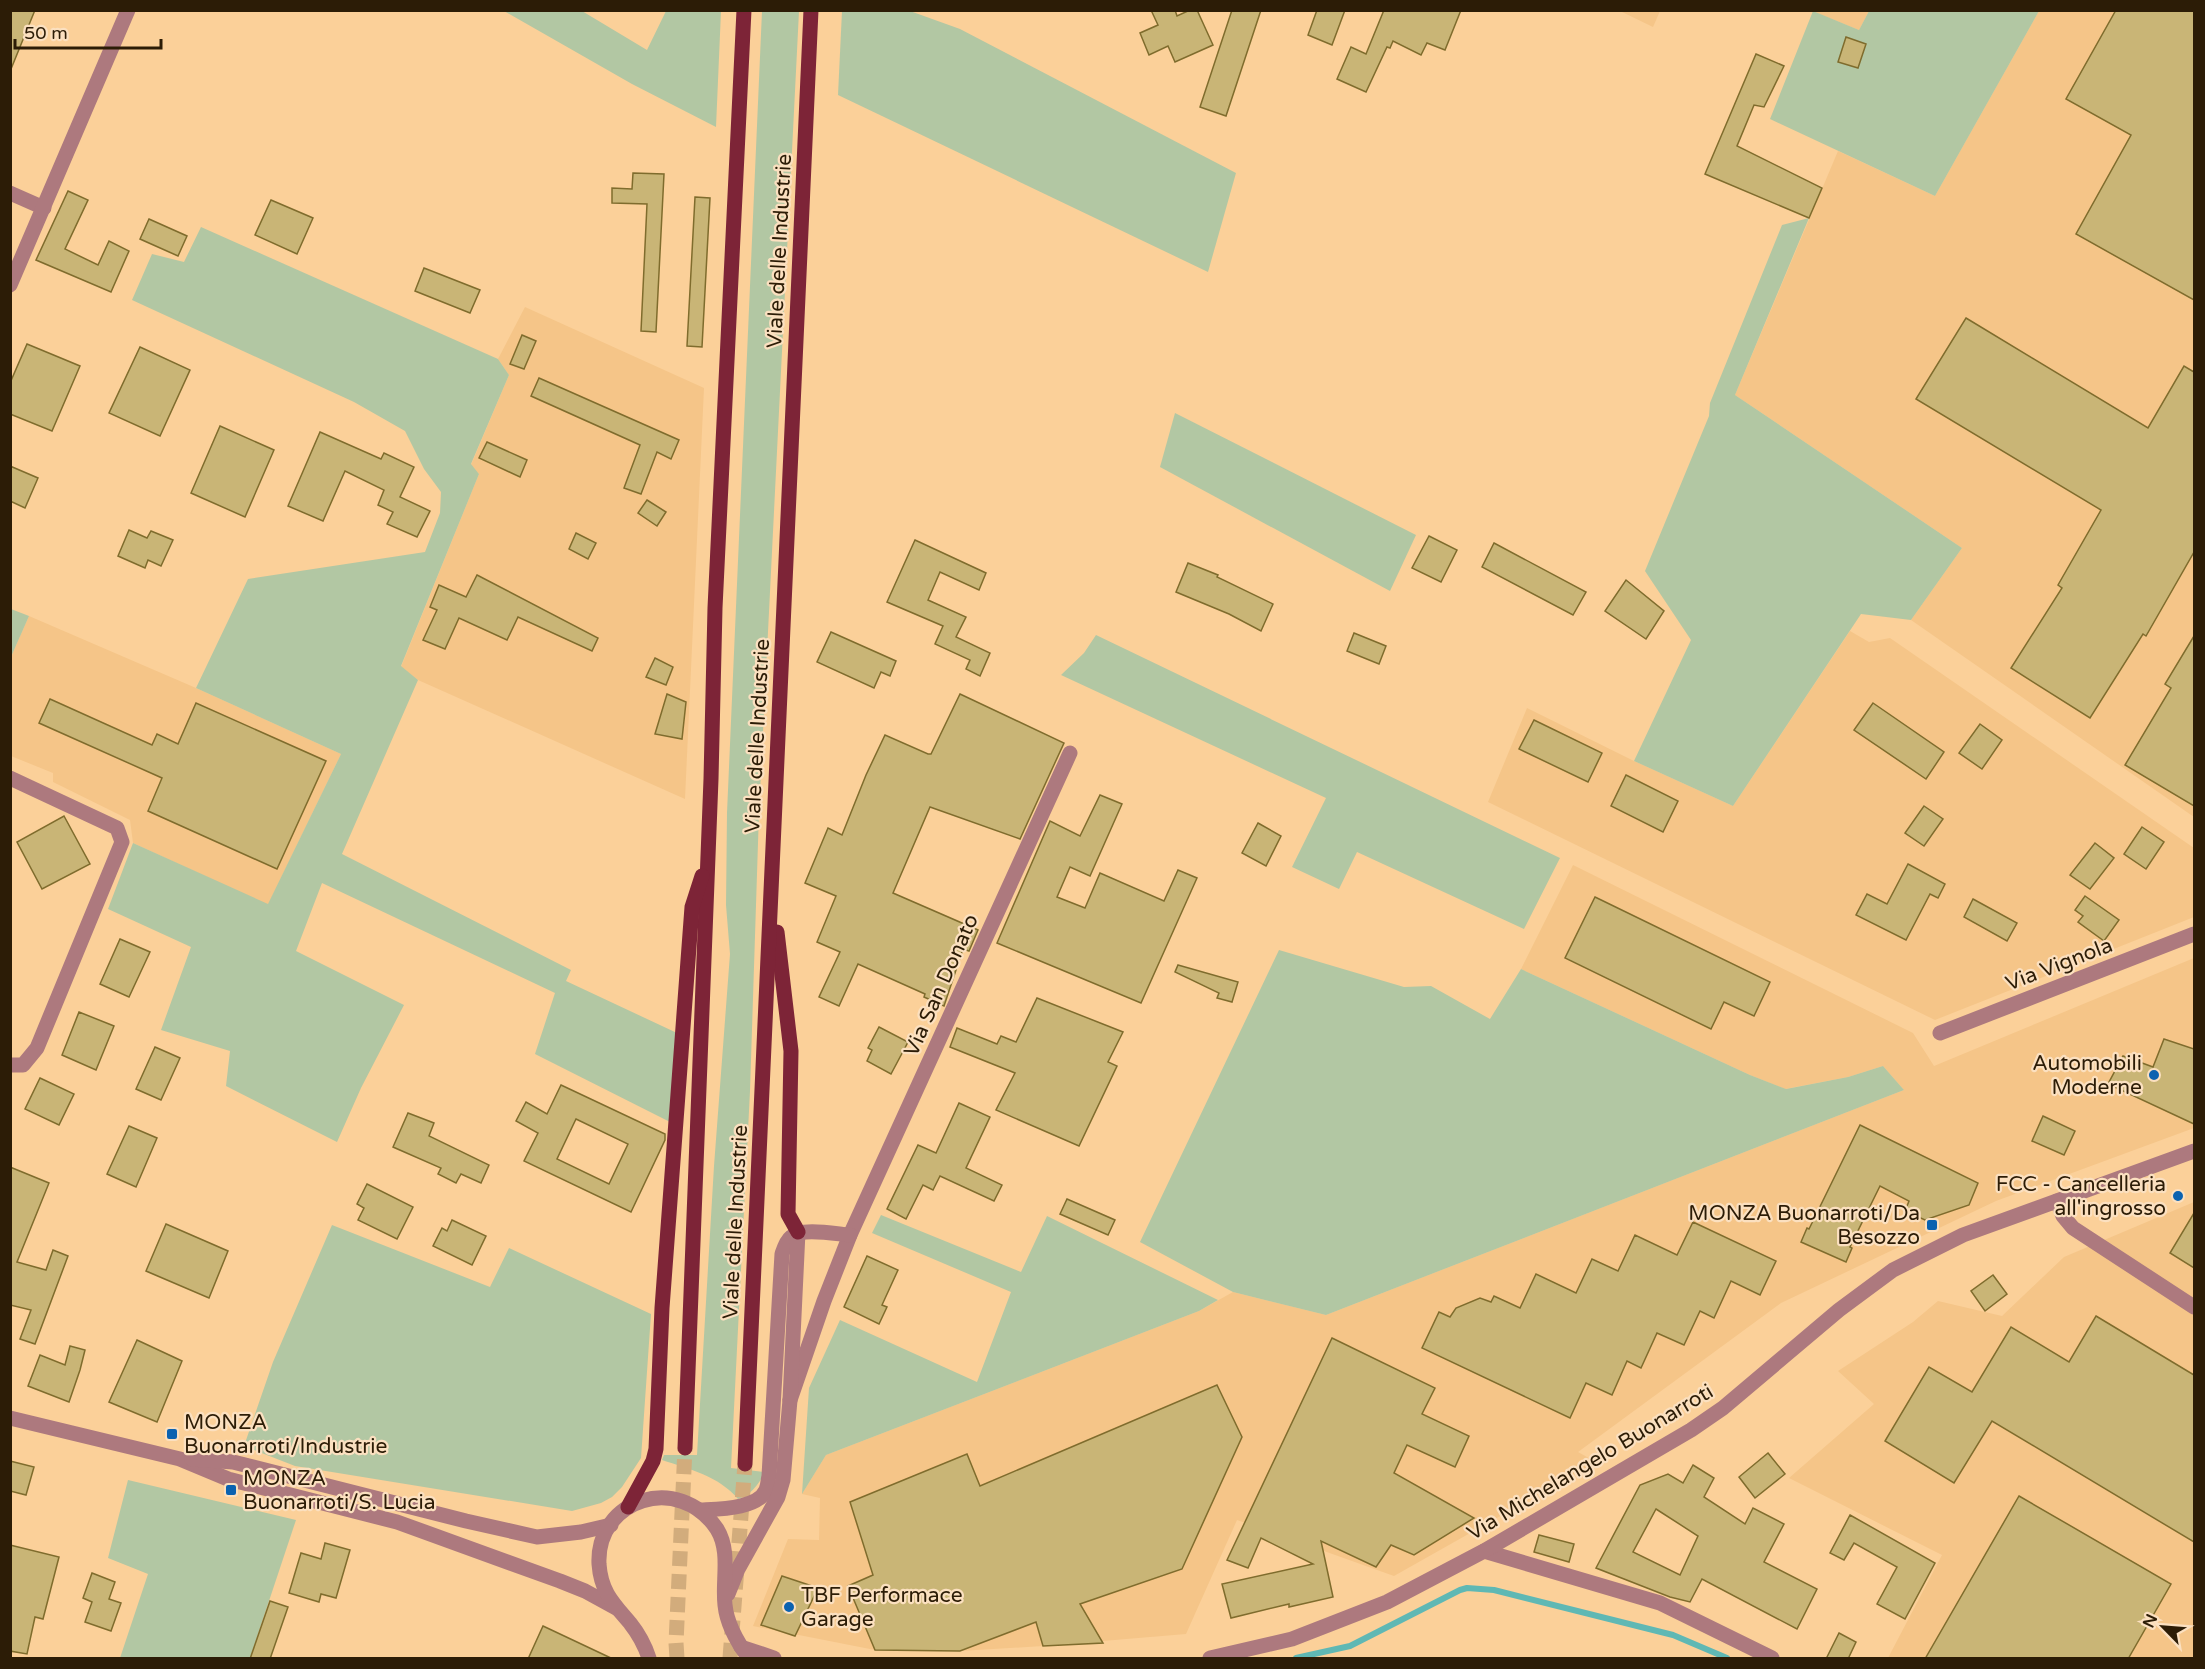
<svg xmlns="http://www.w3.org/2000/svg" width="2205" height="1669" viewBox="0 0 2205 1669" font-family="'Varela Round',sans-serif">
<style>
.built{fill:#f5c588}
.green{fill:#b2c7a3}
.lines{fill:none;stroke-linecap:round;stroke-linejoin:round}
.stream{stroke:#5fb8b4;stroke-width:6}
.building{fill:#c9b576;stroke:#7f6c2d;stroke-width:1.5;fill-rule:evenodd}
.major-tunnel{stroke:#d2ac7c;stroke-width:15;stroke-dasharray:15 8;stroke-linecap:butt}
.minor{stroke:#ad797e;stroke-width:15}
.major{stroke:#7d2437;stroke-width:15}
.poi-dot{fill:#0b62b0;stroke:#fbe0c0;stroke-width:2}
.labels{text-anchor:middle;stroke-width:4.5;stroke-linejoin:round;paint-order:stroke}
.street-label{font-size:21px;fill:#2c1c06;stroke:#fbe0c0}
.poi-label{font-size:21px;fill:#2c1c06;stroke:#fbe0c0;text-anchor:end}
</style>
<rect width="100%" height="100%" fill="#fbd099"/>
<g class="built">
<path d="M 1620,11 L 1660,11 L 1653,27 Z"/>
<path d="M 1812,11 L 1869,11 L 1859,30 Z"/>
<path d="M 2039,11 L 2194,11 L 2194,817 L 1911,620 L 1962,548 L 1735,395 L 1838,151 L 1935,196 Z"/>
<path d="M 525,307 L 704,388 L 685,799 L 418,680 L 401,667 L 479,474 L 471,465 L 509,375 L 498,359 Z"/>
<path d="M 29,616 L 196,688 L 341,754 L 268,905 L 133,843 L 130,820 L 53,782 L 53,773 L 11,756 L 11,657 Z"/>
<path d="M 1850,631 L 1869,642 L 1890,638 L 2194,848 L 2194,917 L 1935,1020 L 1488,802 L 1527,708 L 1634,761 L 1733,806 Z"/>
<path d="M 1573,865 L 1913,1033 L 1934,1066 L 2194,958 L 2194,1128 L 1996,1201 L 1781,1303 L 1578,1452 L 1596,1462 L 1394,1576 L 1237,1520 L 1186,1634 L 1043,1646 L 960,1651 L 875,1650 L 753,1626 L 788,1539 L 819,1540 L 820,1498 L 802,1494 L 826,1455 L 1199,1311 L 1233,1292 L 1326,1315 L 1904,1090 L 1883,1066 L 1848,1077 L 1785,1089 L 1750,1075 L 1521,969 Z"/>
<path d="M 2194,1202 L 2194,1658 L 1888,1658 L 1942,1555 L 1789,1478 L 1874,1404 L 1838,1371 L 1913,1322 L 1938,1301 L 2002,1316 L 2064,1257 Z"/>
</g>
<g class="green">
<path d="M 504,11 L 582,11 L 647,50 L 666,11 L 721,11 L 716,127 L 632,84 Z"/>
<path d="M 762,11 L 799,11 L 759,812 L 750,1091 L 731,1468 L 765,1472 C 759,1484 751,1495 738,1499 C 719,1476 689,1469 662,1460 L 664,1455 L 697,1455 L 714,1166 L 730,954 L 726,905 L 727,813 Z"/>
<path d="M 842,11 L 910,11 L 960,29 L 1236,173 L 1208,272 L 838,95 Z"/>
<path d="M 1813,11 L 1859,30 L 1869,11 L 2039,11 L 1935,196 L 1770,119 Z"/>
<path d="M 1809,218 L 1735,395 L 1962,548 L 1911,620 L 1861,614 L 1733,806 L 1634,761 L 1691,640 L 1645,571 L 1709,416 L 1710,403 L 1782,225 Z"/>
<path d="M 201,227 L 498,359 L 509,375 L 471,464 L 479,474 L 401,666 L 418,680 L 342,854 L 571,970 L 566,981 L 677,1033 L 670,1122 L 535,1054 L 555,993 L 322,883 L 296,951 L 404,1005 L 361,1088 L 337,1142 L 226,1086 L 230,1051 L 161,1030 L 191,947 L 108,909 L 133,843 L 268,904 L 341,754 L 196,688 L 248,579 L 425,552 L 440,513 L 441,492 L 424,469 L 405,431 L 354,402 L 132,300 L 152,254 L 184,262 Z"/>
<path d="M 1175,413 L 1416,535 L 1390,591 L 1160,467 Z"/>
<path d="M 11,609 L 29,616 L 11,657 Z"/>
<path d="M 1096,635 L 1560,858 L 1524,929 L 1357,852 L 1339,889 L 1292,867 L 1326,798 L 1061,675 L 1084,653 Z"/>
<path d="M 1279,950 L 1404,987 L 1431,986 L 1490,1019 L 1521,969 L 1750,1075 L 1786,1089 L 1848,1077 L 1883,1066 L 1904,1090 L 1326,1315 L 1233,1292 L 1140,1242 Z"/>
<path d="M 881,1215 L 1021,1272 L 1047,1216 L 1218,1300 L 1199,1311 L 826,1455 L 802,1494 L 809,1388 L 840,1320 L 977,1382 L 1011,1292 L 872,1233 Z"/>
<path d="M 332,1225 L 490,1287 L 509,1248 L 651,1314 L 641,1458 L 622,1487 L 612,1497 L 601,1503 L 572,1511 L 295,1466 L 244,1446 L 273,1362 Z"/>
<path d="M 128,1480 L 296,1520 L 250,1658 L 120,1658 L 148,1574 L 108,1558 Z"/>
</g>
<g class="lines">
<path class="stream" d="M 1296,1658 L 1350,1646 L 1460,1590 L 1467,1588 L 1494,1590 L 1673,1635 L 1727,1658"/>
</g>
<g class="building">
<path d="M 10,10 L 35,10 L 11,69 L 10,69 Z"/>
<path d="M 1151,10 L 1175,10 L 1177,16 L 1190,10 L 1197,10 L 1213,45 L 1175,62 L 1168,46 L 1149,55 L 1140,33 L 1158,25 Z"/>
<path d="M 1232,10 L 1261,10 L 1226,116 L 1200,107 Z"/>
<path d="M 1317,10 L 1345,10 L 1332,45 L 1308,35 Z"/>
<path d="M 1384,10 L 1461,10 L 1445,50 L 1427,43 L 1421,55 L 1393,41 L 1390,48 L 1387,47 L 1366,92 L 1337,79 L 1351,47 L 1366,54 Z"/>
<path d="M 2116,10 L 2194,10 L 2194,300 L 2076,234 L 2131,135 L 2066,99 Z"/>
<path d="M 1846,37 L 1866,44 L 1858,68 L 1838,62 Z"/>
<path d="M 1756,54 L 1784,66 L 1764,107 L 1754,105 L 1737,146 L 1822,188 L 1809,218 L 1705,174 Z"/>
<path d="M 633,173 L 664,174 L 656,332 L 641,331 L 647,204 L 612,203 L 612,188 L 632,189 Z"/>
<path d="M 68,191 L 88,200 L 65,249 L 98,265 L 109,241 L 129,251 L 111,292 L 36,260 Z"/>
<path d="M 695,197 L 710,198 L 702,347 L 687,346 Z"/>
<path d="M 271,200 L 313,218 L 297,254 L 255,235 Z"/>
<path d="M 149,219 L 187,236 L 178,256 L 140,239 Z"/>
<path d="M 424,268 L 480,290 L 470,313 L 415,291 Z"/>
<path d="M 1966,318 L 2148,428 L 2184,366 L 2194,372 L 2194,552 L 2146,636 L 2143,634 L 2090,718 L 2011,668 L 2062,588 L 2058,585 L 2101,510 L 1916,399 Z"/>
<path d="M 522,335 L 536,341 L 524,369 L 510,364 Z"/>
<path d="M 27,344 L 80,366 L 52,431 L 10,414 L 10,383 Z"/>
<path d="M 140,347 L 190,370 L 160,436 L 109,413 Z"/>
<path d="M 539,378 L 679,440 L 671,459 L 657,452 L 641,494 L 624,488 L 640,445 L 531,396 Z"/>
<path d="M 220,426 L 274,450 L 245,517 L 191,493 Z"/>
<path d="M 320,432 L 381,459 L 384,453 L 414,467 L 400,497 L 430,511 L 417,537 L 387,524 L 393,512 L 378,505 L 384,490 L 345,471 L 323,521 L 288,506 Z"/>
<path d="M 487,442 L 527,460 L 520,477 L 479,458 Z"/>
<path d="M 10,466 L 38,478 L 25,508 L 10,501 Z"/>
<path d="M 647,500 L 666,512 L 657,526 L 638,513 Z"/>
<path d="M 129,530 L 147,538 L 151,531 L 173,540 L 161,566 L 148,560 L 145,568 L 118,556 Z"/>
<path d="M 576,533 L 596,543 L 588,559 L 569,549 Z"/>
<path d="M 1429,536 L 1457,550 L 1441,582 L 1412,568 Z"/>
<path d="M 915,540 L 986,573 L 979,590 L 940,572 L 928,600 L 966,617 L 956,637 L 990,653 L 980,676 L 966,669 L 970,660 L 935,644 L 943,626 L 887,602 Z"/>
<path d="M 1494,543 L 1586,592 L 1573,615 L 1482,567 Z"/>
<path d="M 1188,563 L 1218,575 L 1217,577 L 1273,604 L 1261,631 L 1229,614 L 1176,592 Z"/>
<path d="M 477,575 L 598,638 L 592,651 L 518,617 L 507,640 L 459,618 L 445,649 L 423,640 L 437,610 L 430,607 L 439,585 L 466,597 Z"/>
<path d="M 1626,580 L 1664,611 L 1646,639 L 1605,611 Z"/>
<path d="M 831,632 L 896,661 L 890,676 L 881,672 L 874,688 L 817,662 Z"/>
<path d="M 1354,633 L 1386,646 L 1379,664 L 1347,651 Z"/>
<path d="M 2194,636 L 2194,806 L 2125,765 L 2171,688 L 2165,684 Z"/>
<path d="M 655,658 L 673,667 L 666,685 L 646,677 Z"/>
<path d="M 667,694 L 686,702 L 682,739 L 655,734 Z"/>
<path d="M 960,694 L 1064,743 L 1020,839 L 930,807 L 893,893 L 978,930 L 969,951 L 963,949 L 944,1006 L 924,997 L 925,994 L 858,964 L 839,1006 L 819,997 L 840,952 L 817,942 L 836,896 L 805,883 L 828,828 L 842,835 L 866,775 L 885,735 L 928,754 L 931,754 Z"/>
<path d="M 50,699 L 152,745 L 157,734 L 178,744 L 196,703 L 326,761 L 277,869 L 148,811 L 162,778 L 39,723 Z"/>
<path d="M 1873,703 L 1944,752 L 1926,779 L 1854,730 Z"/>
<path d="M 1534,720 L 1602,753 L 1588,782 L 1519,749 Z"/>
<path d="M 1980,724 L 2002,740 L 1982,769 L 1959,753 Z"/>
<path d="M 1626,775 L 1678,801 L 1663,832 L 1611,806 Z"/>
<path d="M 1100,795 L 1122,804 L 1090,876 L 1070,867 L 1057,897 L 1085,908 L 1100,873 L 1164,901 L 1178,870 L 1197,878 L 1141,1003 L 997,943 L 1050,821 L 1080,836 Z"/>
<path d="M 1924,806 L 1943,819 L 1924,846 L 1905,833 Z"/>
<path d="M 64,816 L 90,864 L 42,889 L 17,842 Z"/>
<path d="M 1258,823 L 1281,836 L 1266,866 L 1242,853 Z"/>
<path d="M 2142,827 L 2164,842 L 2146,869 L 2124,854 Z"/>
<path d="M 2095,843 L 2114,858 L 2090,889 L 2070,875 Z"/>
<path d="M 1908,864 L 1945,884 L 1938,898 L 1930,894 L 1906,940 L 1856,915 L 1867,894 L 1887,904 Z"/>
<path d="M 2085,896 L 2119,920 L 2104,941 L 2078,922 L 2083,916 L 2075,910 Z"/>
<path d="M 1595,897 L 1770,982 L 1754,1016 L 1724,1002 L 1711,1029 L 1565,958 Z"/>
<path d="M 1973,899 L 2017,923 L 2007,941 L 1964,917 Z"/>
<path d="M 120,939 L 150,952 L 129,997 L 100,984 Z"/>
<path d="M 1178,965 L 1238,982 L 1232,1002 L 1217,998 L 1219,993 L 1175,972 Z"/>
<path d="M 1037,998 L 1123,1032 L 1108,1062 L 1117,1066 L 1079,1146 L 996,1110 L 1015,1073 L 950,1047 L 957,1028 L 997,1044 L 1001,1036 L 1016,1042 Z"/>
<path d="M 79,1012 L 114,1026 L 96,1070 L 62,1055 Z"/>
<path d="M 879,1027 L 908,1042 L 891,1074 L 867,1061 L 872,1050 L 868,1048 Z"/>
<path d="M 2164,1039 L 2194,1049 L 2194,1124 L 2108,1084 L 2123,1056 L 2153,1067 Z"/>
<path d="M 155,1047 L 180,1058 L 161,1100 L 136,1089 Z"/>
<path d="M 40,1078 L 74,1094 L 59,1125 L 25,1109 Z"/>
<path d="M 561,1085 L 665,1134 L 665,1140 L 631,1212 L 524,1161 L 538,1133 L 516,1121 L 526,1102 L 547,1114 ZM 576,1119 L 628,1144 L 609,1184 L 557,1159 Z"/>
<path d="M 959,1103 L 990,1117 L 966,1168 L 1002,1185 L 994,1201 L 940,1176 L 933,1190 L 923,1185 L 906,1219 L 887,1209 L 918,1145 L 936,1153 Z"/>
<path d="M 408,1113 L 434,1123 L 429,1136 L 489,1165 L 481,1183 L 461,1174 L 456,1183 L 438,1174 L 441,1168 L 393,1147 Z"/>
<path d="M 2043,1116 L 2075,1131 L 2064,1155 L 2032,1141 Z"/>
<path d="M 1860,1125 L 1978,1183 L 1969,1205 L 1925,1220 L 1905,1211 L 1909,1201 L 1880,1186 L 1850,1247 L 1852,1248 L 1846,1262 L 1801,1242 L 1807,1228 L 1809,1229 Z"/>
<path d="M 129,1126 L 157,1138 L 136,1187 L 107,1174 Z"/>
<path d="M 10,1167 L 49,1183 L 17,1262 L 46,1270 L 53,1250 L 68,1256 L 35,1344 L 20,1339 L 31,1310 L 10,1305 Z"/>
<path d="M 367,1184 L 413,1207 L 397,1239 L 358,1220 L 364,1208 L 357,1204 Z"/>
<path d="M 1067,1199 L 1115,1220 L 1108,1235 L 1060,1214 Z"/>
<path d="M 2194,1213 L 2194,1268 L 2170,1253 Z"/>
<path d="M 452,1220 L 486,1236 L 472,1265 L 433,1246 L 442,1228 L 447,1231 Z"/>
<path d="M 1693,1222 L 1776,1261 L 1760,1295 L 1731,1281 L 1714,1318 L 1700,1311 L 1684,1345 L 1657,1333 L 1641,1368 L 1627,1361 L 1612,1395 L 1586,1383 L 1570,1418 L 1422,1348 L 1439,1312 L 1450,1317 L 1456,1308 L 1480,1298 L 1491,1302 L 1494,1296 L 1520,1308 L 1536,1274 L 1576,1293 L 1592,1259 L 1618,1271 L 1635,1235 L 1677,1255 Z"/>
<path d="M 166,1224 L 228,1251 L 209,1298 L 146,1271 Z"/>
<path d="M 867,1256 L 898,1270 L 882,1305 L 887,1307 L 879,1324 L 844,1307 Z"/>
<path d="M 1993,1275 L 2007,1294 L 1985,1311 L 1971,1291 Z"/>
<path d="M 2096,1316 L 2194,1375 L 2194,1542 L 1992,1421 L 1954,1483 L 1885,1441 L 1929,1367 L 1972,1392 L 2011,1327 L 2069,1362 Z"/>
<path d="M 1332,1338 L 1435,1388 L 1422,1414 L 1469,1436 L 1455,1467 L 1407,1445 L 1394,1473 L 1474,1518 L 1414,1555 L 1391,1545 L 1376,1567 L 1321,1541 L 1333,1597 L 1289,1607 L 1289,1604 L 1231,1618 L 1222,1584 L 1313,1564 L 1261,1538 L 1248,1568 L 1227,1560 Z"/>
<path d="M 137,1340 L 182,1361 L 157,1422 L 109,1402 Z"/>
<path d="M 70,1346 L 85,1350 L 80,1370 L 69,1402 L 28,1386 L 40,1355 L 65,1365 Z"/>
<path d="M 1217,1385 L 1242,1437 L 1182,1569 L 1080,1604 L 1103,1643 L 1043,1646 L 1036,1622 L 960,1651 L 875,1650 L 848,1586 L 873,1575 L 850,1502 L 967,1454 L 980,1486 Z"/>
<path d="M 1768,1453 L 1785,1474 L 1755,1498 L 1739,1477 Z"/>
<path d="M 10,1461 L 34,1467 L 26,1495 L 10,1491 Z"/>
<path d="M 1693,1465 L 1714,1478 L 1704,1497 L 1745,1524 L 1753,1508 L 1784,1524 L 1764,1562 L 1817,1589 L 1797,1629 L 1702,1579 L 1690,1602 L 1670,1597 L 1596,1568 L 1640,1485 L 1668,1474 L 1683,1483 ZM 1656,1509 L 1698,1536 L 1680,1575 L 1633,1552 Z"/>
<path d="M 2019,1496 L 2171,1584 L 2128,1659 L 1925,1659 Z"/>
<path d="M 1850,1515 L 1935,1563 L 1905,1619 L 1877,1604 L 1897,1567 L 1854,1543 L 1844,1560 L 1830,1553 Z"/>
<path d="M 1539,1535 L 1574,1544 L 1569,1562 L 1534,1552 Z"/>
<path d="M 325,1543 L 350,1550 L 336,1598 L 321,1594 L 319,1602 L 289,1593 L 301,1553 L 321,1559 Z"/>
<path d="M 10,1545 L 59,1557 L 43,1619 L 35,1617 L 27,1654 L 10,1651 Z"/>
<path d="M 92,1573 L 115,1582 L 109,1599 L 121,1603 L 111,1631 L 85,1622 L 92,1602 L 83,1598 Z"/>
<path d="M 782,1576 L 818,1588 L 795,1636 L 761,1625 Z"/>
<path d="M 270,1601 L 288,1607 L 270,1659 L 250,1659 Z"/>
<path d="M 543,1626 L 613,1659 L 528,1659 Z"/>
<path d="M 1839,1633 L 1856,1642 L 1848,1659 L 1826,1659 Z"/>
</g>
<g class="lines">
<g class="major-tunnel">
<path d="M 677,1658 L 676,1643 L 685,1448"/>
<path d="M 730,1658 L 745,1464"/>
</g>
<g class="minor">
<path d="M 10,193 L 44,208"/>
<path d="M 10,285 L 128,10"/>
<path d="M 10,778 L 117,828 L 122,842 L 37,1048 L 23,1065 L 10,1065"/>
<path d="M 1940,1033 L 2194,934"/>
<path d="M 2057,1201 L 2063,1216 L 2073,1228 L 2194,1307"/>
<path d="M 790,1400 L 824,1301 L 850,1235 L 1070,753"/>
<path d="M 10,1418 L 180,1459 L 228,1479 L 397,1522 L 560,1581 L 585,1591 L 616,1608"/>
<path d="M 192,1459 L 233,1462 L 466,1521 L 537,1537 L 581,1532 L 611,1525"/>
<path d="M 701,1510 C 719,1509 758,1509 766,1490 C 768,1485 768,1480 769,1476 L 782,1254 C 784,1248 786,1241 791,1237 C 801,1227 836,1234 850,1235"/>
<path d="M 1484,1551 L 1660,1603 L 1772,1658"/>
<path d="M 728,1594 L 738,1569 L 778,1497 L 783,1480 L 790,1400 L 798,1232"/>
<path d="M 741,1647 L 774,1658"/>
<path d="M 649,1658 C 645,1646 638,1633 630,1623 C 613,1603 601,1592 599,1564 C 596,1499 679,1472 717,1529 C 731,1552 722,1580 725,1605 C 727,1625 737,1642 749,1658"/>
<path d="M 1210,1658 L 1292,1639 L 1387,1602 L 1484,1551 L 1691,1430 L 1723,1408 L 1839,1310 L 1893,1270 L 1963,1235 L 2194,1151"/>
</g>
<g class="major">
<path d="M 777,932 L 791,1051 L 788,1214 L 798,1232"/>
<path d="M 685,1448 L 711,779 L 715,608 L 744,10"/>
<path d="M 745,1464 L 811,10"/>
<path d="M 628,1507 L 653,1461 L 656,1449 L 662,1308 L 692,907 L 702,876"/>
</g>
</g>
<g class="poi-dot">
<circle cx="2154" cy="1075" r="6"/>
<circle cx="2178" cy="1196" r="6"/>
<rect x="1926" y="1219" width="12" height="12" rx="3"/>
<rect x="166" y="1428" width="12" height="12" rx="3"/>
<rect x="225" y="1484" width="12" height="12" rx="3"/>
<circle cx="789" cy="1607" r="6"/>
</g>
<g class="labels">
<g class="street-label">
<text transform="translate(779 251) rotate(-87)" y="7">Viale delle Industrie</text>
<text transform="translate(757 736) rotate(-87)" y="7">Viale delle Industrie</text>
<text transform="translate(2059 964) rotate(-21)" y="7">Via Vignola</text>
<text transform="translate(941 985) rotate(-66)" y="7">Via San Donato</text>
<text transform="translate(735 1222) rotate(-87)" y="7">Viale delle Industrie</text>
<text transform="translate(1590 1462) rotate(-31)" y="7">Via Michelangelo Buonarroti</text>
</g>
<g class="poi-label">
<text x="2142" y="1070">Automobili<tspan x="2142" dy="24">Moderne</tspan></text>
<text x="2166" y="1191">FCC - Cancelleria<tspan x="2166" dy="24">all'ingrosso</tspan></text>
<text x="1920" y="1220">MONZA Buonarroti/Da<tspan x="1920" dy="24">Besozzo</tspan></text>
<text x="184" y="1429" text-anchor="start">MONZA<tspan x="184" dy="24">Buonarroti/Industrie</tspan></text>
<text x="243" y="1485" text-anchor="start">MONZA<tspan x="243" dy="24">Buonarroti/S. Lucia</tspan></text>
<text x="801" y="1602" text-anchor="start">TBF Performace<tspan x="801" dy="24">Garage</tspan></text>
</g>
</g>
<rect width="2205" height="1669" fill="none" stroke="#2c1c06" stroke-width="24"/>
<g transform="translate(2163 1627) rotate(295)" stroke="#fbe0c0" stroke-width="4.5" paint-order="stroke">
<path d="M0-4.5L10 22L0 15L-10 22Z" fill="#2c1c06"/>
<text y="-9" font-size="16" font-weight="bold" text-anchor="middle" fill="#2c1c06">N</text>
</g>
<path d="M15 39v9h146v-9" fill="none" stroke="#2c1c06" stroke-width="3"/>
<text x="24" y="39" font-size="18" fill="#2c1c06" stroke="#fbe0c0" stroke-width="4.5" paint-order="stroke">50 m</text>
</svg>
